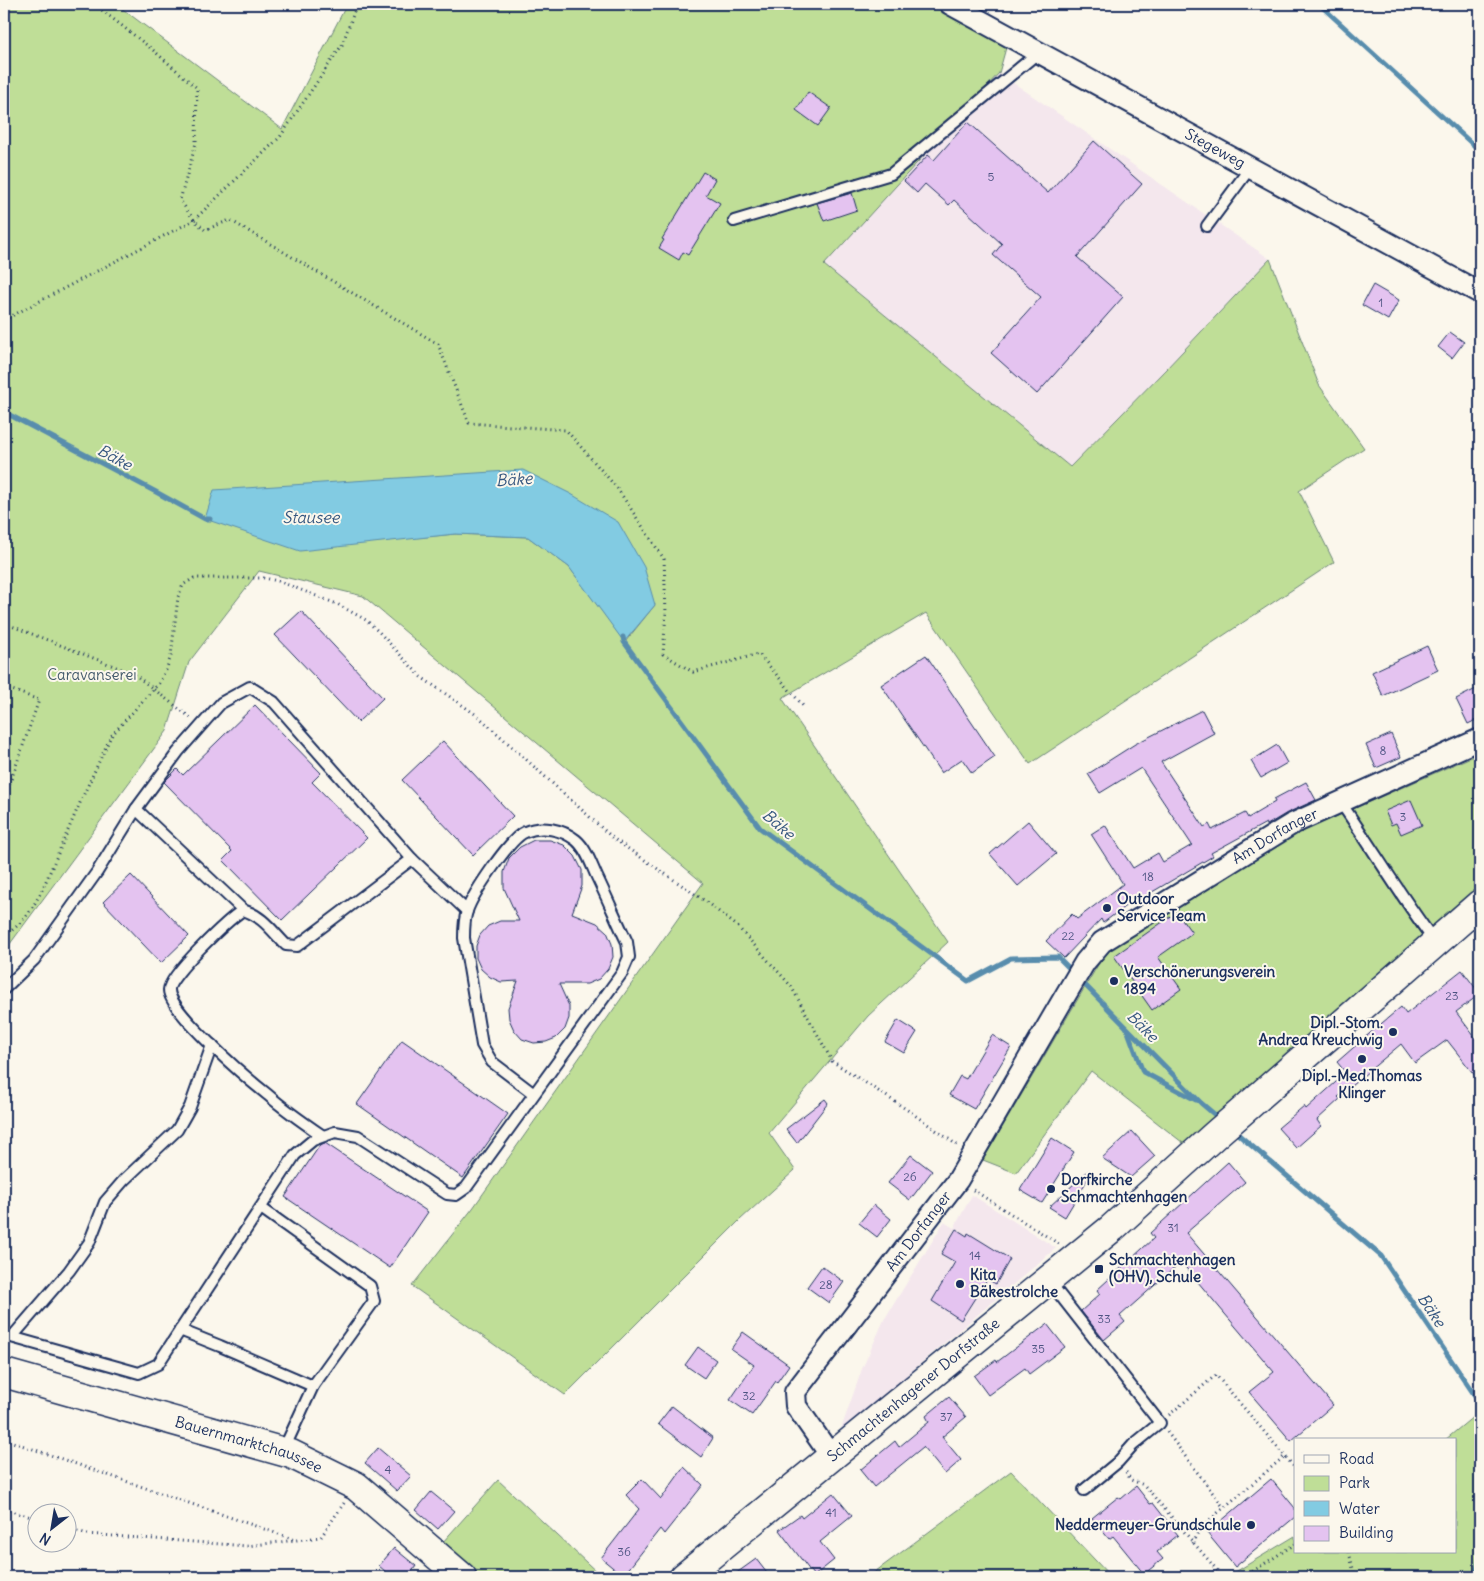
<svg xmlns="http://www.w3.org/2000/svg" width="1484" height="1581" viewBox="0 0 1484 1581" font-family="Delius,sans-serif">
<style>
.built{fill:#f4e7ed}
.green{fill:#bfde97;stroke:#6d867a;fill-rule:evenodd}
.water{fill:#82cbe2;stroke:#598dad}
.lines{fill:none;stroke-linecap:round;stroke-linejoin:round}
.stream{stroke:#598dad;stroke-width:5}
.building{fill:#e4c3f0;stroke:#1b2f5e}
.service-casing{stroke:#1b2f5e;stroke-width:14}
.minor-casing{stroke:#1b2f5e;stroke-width:24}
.secondary-casing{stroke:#1b2f5e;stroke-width:31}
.path{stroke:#1b2f5e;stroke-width:3;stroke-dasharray:1 4;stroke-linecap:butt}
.service{stroke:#fbf7ec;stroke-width:10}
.minor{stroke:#fbf7ec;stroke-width:20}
.secondary{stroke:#fbf7ec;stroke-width:28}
.poi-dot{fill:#1b2f5e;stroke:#fbf7ec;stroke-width:2}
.labels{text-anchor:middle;stroke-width:4;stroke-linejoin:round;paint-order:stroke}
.number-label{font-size:12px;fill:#4d5482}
.street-label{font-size:15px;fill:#1b2f5e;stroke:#fbf7ec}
.park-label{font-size:15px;fill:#445b6c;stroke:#fbf7ec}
.poi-label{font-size:15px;font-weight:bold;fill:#1b2f5e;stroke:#fbf7ec;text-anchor:start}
.water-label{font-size:16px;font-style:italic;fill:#35567f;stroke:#fbf7ec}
</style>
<rect width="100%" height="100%" fill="#fbf7ec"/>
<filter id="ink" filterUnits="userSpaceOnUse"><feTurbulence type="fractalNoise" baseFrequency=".02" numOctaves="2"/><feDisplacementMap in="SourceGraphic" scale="10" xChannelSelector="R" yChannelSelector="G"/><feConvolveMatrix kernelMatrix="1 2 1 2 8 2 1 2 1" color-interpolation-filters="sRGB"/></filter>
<g filter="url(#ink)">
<g class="built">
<path d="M 999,73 L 1270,259 L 1166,369 L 1070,467 L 824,265 Z"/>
<path d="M 972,1195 L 1056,1248 L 840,1432 L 862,1369 L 884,1320 L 944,1222 L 954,1228 Z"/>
</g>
<g class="green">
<path d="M 4,4 L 116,4 L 282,129 L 347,4 L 973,4 L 1012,26 L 999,73 L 824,265 L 1070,467 L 1166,369 L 1270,259 L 1319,385 L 1364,448 L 1299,491 L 1334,562 L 1030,764 L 926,613 L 782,698 L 948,942 L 868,1016 L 769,1133 L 795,1170 L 740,1220 L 565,1395 L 412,1286 L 473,1208 L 703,883 L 363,596 L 259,571 L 189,662 L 167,731 L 4,952 ZM 571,494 L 655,605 L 625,642 L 569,567 L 528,537 L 455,534 L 372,542 Z"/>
<path d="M 1480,753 L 1480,893 L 1187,1146 L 1091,1071 L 1016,1173 L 983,1160 L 1105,953 L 1292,836 Z"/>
<path d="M 1480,1411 L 1480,1577 L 1227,1577 L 1295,1536 L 1295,1552 L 1455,1552 L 1455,1440 L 1445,1440 Z"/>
<path d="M 1011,1471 L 1111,1577 L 868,1577 Z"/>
<path d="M 498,1480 L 602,1577 L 480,1577 L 442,1543 Z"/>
</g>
<path class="water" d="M 523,470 L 571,494 L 618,522 L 644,567 L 655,605 L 624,642 L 569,567 L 528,537 L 455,534 L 300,551 L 205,519 L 214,490 Z"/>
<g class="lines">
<g class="stream">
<path d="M 1319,4 L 1480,151"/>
<path d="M 4,269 L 5,270"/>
<path d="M 4,412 L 156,492 L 205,519 L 210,519"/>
<path d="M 623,637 L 624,642 L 760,828 L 968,981 L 1011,958 L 1058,957 L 1074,973"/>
<path d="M 1080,980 L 1201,1103 L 1221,1120"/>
<path d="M 1127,1029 L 1143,1072 L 1196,1100"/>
<path d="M 1233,1130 L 1381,1256 L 1480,1403"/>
<path d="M 1476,1577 L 1480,1553"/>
</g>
</g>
<g class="building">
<path d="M 808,92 L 831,108 L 818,126 L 796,110 Z"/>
<path d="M 968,122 L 1048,193 L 1094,141 L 1142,184 L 1077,257 L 1123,297 L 1037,394 L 991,353 L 1041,297 L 993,255 L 1002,244 L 954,200 L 949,205 L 925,184 L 917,193 L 904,181 L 928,155 L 934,160 Z"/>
<path d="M 703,172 L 715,179 L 706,195 L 720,203 L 688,255 L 683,252 L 679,260 L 659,248 L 664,240 L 662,239 Z"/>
<path d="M 852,193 L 857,210 L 824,221 L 817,203 Z"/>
<path d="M 1373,285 L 1399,300 L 1388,320 L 1362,305 Z"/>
<path d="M 1450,332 L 1464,342 L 1452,358 L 1438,347 Z"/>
<path d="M 301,611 L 383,698 L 358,722 L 275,635 Z"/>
<path d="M 1427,646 L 1438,670 L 1383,696 L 1372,672 Z"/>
<path d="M 926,655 L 995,757 L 972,773 L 962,759 L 941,773 L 881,685 Z"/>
<path d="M 1480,687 L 1480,718 L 1468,724 L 1456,699 Z"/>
<path d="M 255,705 L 321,773 L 312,782 L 367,838 L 282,920 L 223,860 L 232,851 L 164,782 L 177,769 L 183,775 Z"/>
<path d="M 1202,710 L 1214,733 L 1161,762 L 1204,827 L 1209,824 L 1212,830 L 1245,813 L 1248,818 L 1275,802 L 1274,799 L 1306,782 L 1316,800 L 1287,813 L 1267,825 L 1266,823 L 1211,853 L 1213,856 L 1137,901 L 1136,898 L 1103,923 L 1101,919 L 1064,958 L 1046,941 L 1072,914 L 1077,919 L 1123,884 L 1091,834 L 1105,825 L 1133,868 L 1158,853 L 1163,862 L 1192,845 L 1141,768 L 1100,793 L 1088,774 L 1135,744 Z"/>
<path d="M 1391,734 L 1401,757 L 1376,768 L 1366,745 Z"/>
<path d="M 443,741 L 513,816 L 473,855 L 402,780 Z"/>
<path d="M 1277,745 L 1287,763 L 1261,778 L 1251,761 Z"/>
<path d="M 1411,800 L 1422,825 L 1401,834 L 1396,823 L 1391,825 L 1385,811 Z"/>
<path d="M 1028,821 L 1056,854 L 1018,886 L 990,854 Z"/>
<path d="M 534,840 L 550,840 L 564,845 L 575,856 L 582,870 L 582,886 L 572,913 L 597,923 L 607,932 L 612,944 L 613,957 L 608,969 L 599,979 L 587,984 L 559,984 L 569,1006 L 569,1018 L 565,1029 L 556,1038 L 546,1042 L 534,1043 L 522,1039 L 514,1030 L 509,1019 L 508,1008 L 518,981 L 501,982 L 490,977 L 481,969 L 476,958 L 476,946 L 480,935 L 488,926 L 500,921 L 519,921 L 504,888 L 504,872 L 509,858 L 520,847 Z"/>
<path d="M 131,875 L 189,936 L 161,963 L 103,902 Z"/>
<path d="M 1177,912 L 1192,933 L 1158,957 L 1181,989 L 1152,1010 L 1114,956 Z"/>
<path d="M 1462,970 L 1480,994 L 1456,1012 L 1480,1044 L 1480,1082 L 1447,1040 L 1415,1063 L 1401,1044 L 1338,1097 L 1340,1099 L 1317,1120 L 1321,1126 L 1296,1148 L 1278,1128 L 1304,1106 L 1306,1109 L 1346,1073 L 1337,1062 L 1369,1034 L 1401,1007 L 1406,1014 Z"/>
<path d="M 898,1020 L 917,1032 L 904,1053 L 885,1042 Z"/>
<path d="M 992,1035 L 1011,1047 L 974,1109 L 949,1095 L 960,1076 L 966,1079 Z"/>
<path d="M 402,1040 L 508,1114 L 463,1178 L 357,1104 Z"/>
<path d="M 825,1099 L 828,1103 L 797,1143 L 786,1129 Z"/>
<path d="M 1132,1131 L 1155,1156 L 1131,1177 L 1102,1158 Z"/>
<path d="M 1052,1138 L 1074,1152 L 1042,1203 L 1020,1190 Z"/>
<path d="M 325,1143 L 428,1212 L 390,1268 L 285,1197 L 320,1145 Z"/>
<path d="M 911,1155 L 932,1171 L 910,1200 L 888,1183 Z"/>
<path d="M 1228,1162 L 1245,1182 L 1186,1233 L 1333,1405 L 1291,1441 L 1249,1392 L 1274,1372 L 1181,1262 L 1120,1316 L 1125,1322 L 1104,1340 L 1081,1311 L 1100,1294 L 1097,1290 L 1154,1238 L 1150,1233 Z"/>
<path d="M 1089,1170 L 1092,1172 L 1065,1217 L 1049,1207 Z"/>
<path d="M 874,1205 L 891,1219 L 877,1237 L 859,1223 Z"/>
<path d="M 956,1229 L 967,1236 L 968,1233 L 1010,1259 L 996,1284 L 987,1279 L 961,1320 L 932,1301 L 955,1262 L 941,1254 Z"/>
<path d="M 822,1266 L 844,1282 L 829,1303 L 807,1287 Z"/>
<path d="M 1047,1324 L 1065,1347 L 1029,1374 L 1025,1368 L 988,1395 L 974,1376 L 996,1360 L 997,1362 Z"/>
<path d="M 743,1332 L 789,1365 L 777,1382 L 776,1381 L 752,1415 L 730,1400 L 754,1365 L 731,1349 Z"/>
<path d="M 698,1347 L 716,1360 L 704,1378 L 685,1365 Z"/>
<path d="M 949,1397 L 966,1417 L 942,1437 L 961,1460 L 945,1474 L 923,1447 L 874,1487 L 860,1470 L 895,1441 L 899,1447 L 929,1422 L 926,1416 Z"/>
<path d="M 672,1406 L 713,1438 L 701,1457 L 658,1424 Z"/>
<path d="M 378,1448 L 411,1476 L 397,1491 L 365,1463 Z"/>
<path d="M 684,1467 L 703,1485 L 664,1534 L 660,1529 L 623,1576 L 601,1558 L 639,1509 L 626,1495 L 642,1479 L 661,1499 Z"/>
<path d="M 1271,1479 L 1295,1508 L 1295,1517 L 1235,1567 L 1207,1533 Z"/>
<path d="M 1136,1486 L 1150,1504 L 1153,1503 L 1178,1535 L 1157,1552 L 1163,1559 L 1144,1574 L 1113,1536 L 1109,1539 L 1092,1518 L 1118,1497 L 1121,1499 Z"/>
<path d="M 431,1492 L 454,1511 L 438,1529 L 416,1510 Z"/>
<path d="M 833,1493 L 852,1516 L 820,1542 L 834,1560 L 814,1576 L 779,1530 L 800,1515 L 802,1518 Z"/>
<path d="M 394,1548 L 416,1566 L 408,1577 L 392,1577 L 379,1566 Z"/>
<path d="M 756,1559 L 770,1577 L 731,1577 Z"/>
</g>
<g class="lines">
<defs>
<g id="service">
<path d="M 734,221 L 891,174 L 1039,52"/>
<path d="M 1207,226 L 1250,168"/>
<path d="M 1341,803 C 1373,849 1401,897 1435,942"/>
<path d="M 136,809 L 243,910"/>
<path d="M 4,989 L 34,960 L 97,872 L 136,809 L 178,752 L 221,703 L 250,687 L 274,702 L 412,859 L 467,911"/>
<path d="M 323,1136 C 304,1123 285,1110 268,1095 C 249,1080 169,1012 169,990 C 168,976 229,919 243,910 C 263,916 272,931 286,945 L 297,946 L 412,859"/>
<path d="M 1049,1281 L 1160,1423 L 1133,1445 L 1118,1462 L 1084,1490"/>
<path d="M 180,1330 L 220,1346 L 313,1386 L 374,1301 L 370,1286 L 261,1208"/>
<path d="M 4,1335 L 139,1373 L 158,1364 L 295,1155 L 313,1140 L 335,1132 L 358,1136 L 447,1194 L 456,1195 L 466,1188 L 622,973 L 629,957 L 627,942 C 617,921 608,900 598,879 C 592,867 587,849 576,840 C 562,829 541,825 525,832 C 510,838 472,895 467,911 C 464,920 464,929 464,938 L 482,1045 L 492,1062 L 534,1094"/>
<path d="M 12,1337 L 69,1271 L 89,1243 L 105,1202 L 124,1180 L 177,1130 L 190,1107 L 212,1045"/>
<path d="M 283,1451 L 313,1386"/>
</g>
<g id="minor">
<path id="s1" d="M 950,4 L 1480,293"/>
<path id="s2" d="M 831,1456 L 796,1406 L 795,1392 L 958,1180 L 1065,996 L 1085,962 L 1102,942 L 1292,824 L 1480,739"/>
</g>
<g id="secondary">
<path id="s3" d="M 4,1373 L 291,1454 L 356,1486 L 462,1577"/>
<path id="s4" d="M 684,1577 L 1112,1228 L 1215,1135 L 1480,904"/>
</g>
</defs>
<use href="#service" class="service-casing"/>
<use href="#minor" class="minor-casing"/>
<use href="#secondary" class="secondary-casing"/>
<g class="path">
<path d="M 94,4 L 153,50 L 197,88 L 196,143 L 180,200 L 194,220 L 205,230 L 230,220 L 438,344 L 469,423 L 566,430 L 617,488 L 664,559 L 666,613 L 663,654 L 693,672 L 759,654 L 804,707"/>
<path d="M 4,320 L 194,220 L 280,137 L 342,45 L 357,4"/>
<path d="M 4,623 L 134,674 L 191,718"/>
<path d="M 4,687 L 39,700 L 4,800"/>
<path d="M 4,936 C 24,923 33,908 43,888 L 83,796 L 111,736 L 159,683 L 166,670 L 171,656 L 178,597 L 183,585 L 194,578 L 264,578 L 278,581 L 337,604 L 366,620 L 379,632 L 421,677 L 478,716 L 614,839 L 705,901 L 737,926 L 791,986 L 832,1061 L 909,1111 L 957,1145"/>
<path d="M 973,1190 L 1059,1244"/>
<path d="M 1169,1415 L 1216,1375 L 1295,1468"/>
<path d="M 1167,1432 L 1224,1508"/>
<path d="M 4,1439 L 293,1539"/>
<path d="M 1126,1472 L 1131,1480 L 1144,1485 L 1223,1577"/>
<path d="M 4,1509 L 38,1519"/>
<path d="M 68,1528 L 87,1534 L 247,1546 L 321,1537 L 344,1503"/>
<path d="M 1192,1543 L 1201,1527 L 1285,1456"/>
<path d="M 1349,1552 L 1355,1577"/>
<path d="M 1244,1577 L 1295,1544"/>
</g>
<use href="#service" class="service"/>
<use href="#minor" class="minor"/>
<use href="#secondary" class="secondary"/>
</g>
</g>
<g class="poi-dot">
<circle cx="1107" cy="908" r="5"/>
<circle cx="1114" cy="981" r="5"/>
<circle cx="1393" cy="1032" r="5"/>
<circle cx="1362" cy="1059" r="5"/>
<circle cx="1051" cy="1189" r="5"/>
<rect x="1094" y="1264" width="10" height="10" rx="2.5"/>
<circle cx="960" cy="1284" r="5"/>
<circle cx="1251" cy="1525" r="5"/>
</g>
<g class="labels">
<g class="number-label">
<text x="991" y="181">5</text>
<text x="1381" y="307">1</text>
<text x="1383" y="755">8</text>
<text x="1403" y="821">3</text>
<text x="1148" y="881">18</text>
<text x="1068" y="940">22</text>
<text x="1452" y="1000">23</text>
<text x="910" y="1181">26</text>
<text x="1173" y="1232">31</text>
<text x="975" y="1260">14</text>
<text x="826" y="1289">28</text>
<text x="1104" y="1323">33</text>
<text x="1038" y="1353">35</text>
<text x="749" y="1400">32</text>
<text x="946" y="1421">37</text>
<text x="388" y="1474">4</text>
<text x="831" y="1517">41</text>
<text x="624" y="1556">36</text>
</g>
<g class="street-label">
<text dy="5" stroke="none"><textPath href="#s1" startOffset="302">Stegeweg</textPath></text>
<text dy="5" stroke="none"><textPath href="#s2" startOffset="824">Am Dorfanger</textPath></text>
<text dy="5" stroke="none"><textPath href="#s2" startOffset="278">Am Dorfanger</textPath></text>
<text dy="5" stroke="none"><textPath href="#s4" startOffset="296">Schmachtenhagener Dorfstraße</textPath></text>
<text dy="5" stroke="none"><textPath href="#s3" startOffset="255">Bauernmarktchaussee</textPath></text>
</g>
<g class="park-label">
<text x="92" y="680">Caravanserei</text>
</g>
<g class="poi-label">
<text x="1117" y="904">Outdoor<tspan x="1117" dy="17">Service Team</tspan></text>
<text x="1124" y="977">Verschönerungsverein<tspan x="1124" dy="17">1894</tspan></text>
<text x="1383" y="1028" text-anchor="end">Dipl.-Stom.<tspan x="1383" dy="17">Andrea Kreuchwig</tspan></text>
<text x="1362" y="1081" text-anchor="middle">Dipl.-Med.Thomas<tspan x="1362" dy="17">Klinger</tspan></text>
<text x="1061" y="1185">Dorfkirche<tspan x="1061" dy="17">Schmachtenhagen</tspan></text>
<text x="1109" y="1265">Schmachtenhagen<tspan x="1109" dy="17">(OHV), Schule</tspan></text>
<text x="970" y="1280">Kita<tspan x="970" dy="17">Bäkestrolche</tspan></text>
<text x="1241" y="1530" text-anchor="end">Neddermeyer-Grundschule</text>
</g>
<g class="water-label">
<text transform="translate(115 457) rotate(28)" y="6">Bäke</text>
<text transform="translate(514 479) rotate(-4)" y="6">Bäke</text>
<text x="311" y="523">Stausee</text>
<text transform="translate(779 824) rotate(41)" y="6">Bäke</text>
<text transform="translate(1143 1026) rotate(45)" y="6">Bäke</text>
<text transform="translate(1432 1310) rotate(56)" y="6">Bäke</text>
</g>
</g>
<rect width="1484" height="1581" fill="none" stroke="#fbf7ec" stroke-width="20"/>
<rect x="10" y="10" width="1464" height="1561" fill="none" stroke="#1b2f5e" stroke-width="2" filter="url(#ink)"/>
<rect x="1294" y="1438" width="162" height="115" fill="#fbf7ec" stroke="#a1a7b3"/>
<rect x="1304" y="1455" width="25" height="8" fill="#fbf7ec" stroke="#a1a7b3"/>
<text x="1339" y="1464" font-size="15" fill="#1b2f5e">Road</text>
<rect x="1304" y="1476" width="25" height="15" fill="#bfde97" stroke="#a1a7b3"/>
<text x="1339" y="1488" font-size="15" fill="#1b2f5e">Park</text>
<rect x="1304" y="1501" width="25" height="15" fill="#82cbe2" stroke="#a1a7b3"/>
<text x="1339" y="1514" font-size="15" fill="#1b2f5e">Water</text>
<rect x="1304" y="1526" width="25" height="15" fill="#e4c3f0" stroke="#a1a7b3"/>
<text x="1339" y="1538" font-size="15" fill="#1b2f5e">Building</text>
<g transform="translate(52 1528) rotate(211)"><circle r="24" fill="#fbf7ec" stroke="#a1a7b3"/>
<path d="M0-4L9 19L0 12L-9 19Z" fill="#1b2f5e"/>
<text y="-8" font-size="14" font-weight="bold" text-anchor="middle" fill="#1b2f5e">N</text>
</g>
</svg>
